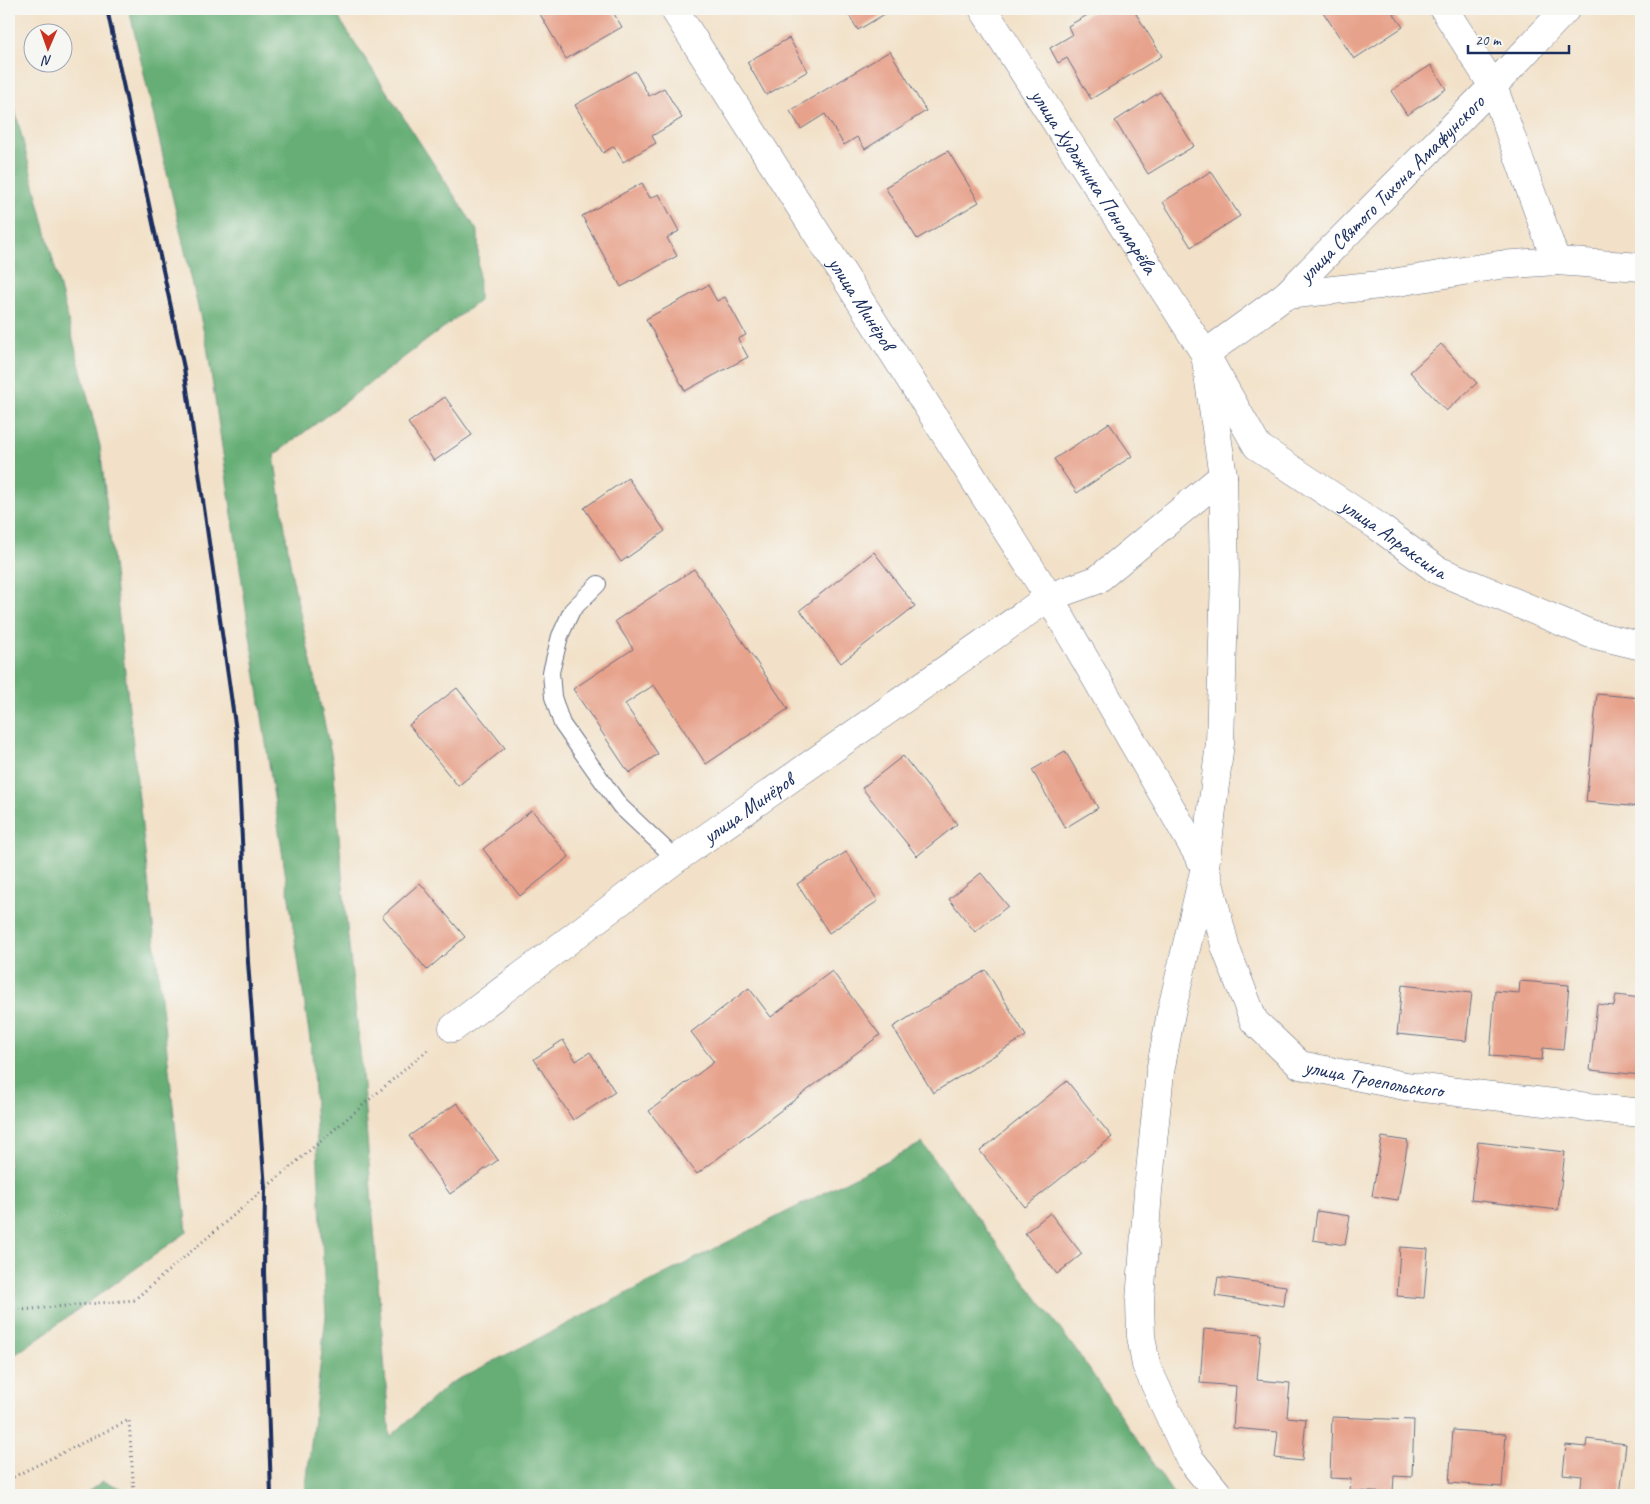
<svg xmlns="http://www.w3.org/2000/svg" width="1650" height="1504" viewBox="0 0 1650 1504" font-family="Caveat,sans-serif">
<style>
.forest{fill:#66ae76;stroke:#406e6a}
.building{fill:#e7a28b}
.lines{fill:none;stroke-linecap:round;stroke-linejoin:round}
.service-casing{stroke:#666d83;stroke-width:18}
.minor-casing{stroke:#666d83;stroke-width:29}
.path{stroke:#666d83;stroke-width:3;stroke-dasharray:1 4;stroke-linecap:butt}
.service{stroke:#fff;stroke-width:16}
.minor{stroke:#fff;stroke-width:28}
.rail{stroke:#1b2f5e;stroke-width:4}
.labels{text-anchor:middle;stroke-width:5;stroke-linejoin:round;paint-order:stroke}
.street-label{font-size:21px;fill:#1b2f5e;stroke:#f6f6f2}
</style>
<rect width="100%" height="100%" fill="#f6f6f2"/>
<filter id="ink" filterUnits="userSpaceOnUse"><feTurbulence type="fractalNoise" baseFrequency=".02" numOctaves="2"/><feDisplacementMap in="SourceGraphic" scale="10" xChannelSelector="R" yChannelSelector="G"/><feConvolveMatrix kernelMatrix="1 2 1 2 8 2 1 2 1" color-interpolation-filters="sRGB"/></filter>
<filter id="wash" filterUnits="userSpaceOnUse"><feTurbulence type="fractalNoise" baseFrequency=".0096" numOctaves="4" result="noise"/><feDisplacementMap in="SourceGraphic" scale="20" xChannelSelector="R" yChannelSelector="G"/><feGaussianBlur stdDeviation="1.12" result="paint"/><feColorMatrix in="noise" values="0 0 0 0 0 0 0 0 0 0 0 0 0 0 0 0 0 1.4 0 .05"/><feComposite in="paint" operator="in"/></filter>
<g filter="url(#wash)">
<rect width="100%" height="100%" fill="#f2e1c8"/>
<g class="forest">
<path d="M 129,9 L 333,9 L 478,232 L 479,301 L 274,455 L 292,576 L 333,762 L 344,898 L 361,1060 L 390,1437 L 449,1384 L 922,1143 L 1083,1360 L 1174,1495 L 305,1495 L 326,1316 L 312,1053 L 207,346 Z"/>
<path d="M 9,86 L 100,446 L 187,1232 L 9,1359 Z"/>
<path d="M 103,1481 L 138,1495 L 83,1495 Z"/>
</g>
<g id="blocks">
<g class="building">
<path d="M 537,9 L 611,9 L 622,27 L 566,59 Z"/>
<path d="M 845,9 L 893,9 L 858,30 Z"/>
<path d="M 1098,9 L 1133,9 L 1162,56 L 1091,99 L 1067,58 L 1058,63 L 1050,48 L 1072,35 L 1068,26 Z"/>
<path d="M 1321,9 L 1390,9 L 1403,27 L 1354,59 Z"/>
<path d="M 789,38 L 808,71 L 766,95 L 747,62 Z"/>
<path d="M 890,51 L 926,111 L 865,149 L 857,137 L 844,145 L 825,114 L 801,129 L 790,111 Z"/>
<path d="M 1431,65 L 1446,89 L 1407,115 L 1391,91 Z"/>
<path d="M 635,71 L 649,96 L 664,88 L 682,118 L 652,136 L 656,143 L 623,162 L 614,146 L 603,153 L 575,105 Z"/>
<path d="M 1160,92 L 1194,146 L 1148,174 L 1115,121 Z"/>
<path d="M 948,151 L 979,202 L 917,239 L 885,187 Z"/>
<path d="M 1211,171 L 1240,216 L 1191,247 L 1163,202 Z"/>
<path d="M 642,183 L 650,198 L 659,194 L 679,231 L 667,238 L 677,256 L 621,287 L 582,216 Z"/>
<path d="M 708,285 L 717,301 L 725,297 L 746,335 L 738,339 L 748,357 L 685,391 L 646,319 Z"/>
<path d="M 1441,344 L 1477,383 L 1446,411 L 1410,372 Z"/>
<path d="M 445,397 L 472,435 L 434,461 L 408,423 Z"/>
<path d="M 1109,423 L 1132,456 L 1077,493 L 1054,459 Z"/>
<path d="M 628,478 L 665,531 L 621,562 L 584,508 Z"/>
<path d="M 874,552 L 915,606 L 841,663 L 800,610 Z"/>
<path d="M 694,569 L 788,709 L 706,764 L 654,685 L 625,704 L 658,754 L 629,773 L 573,689 L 633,649 L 615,621 Z"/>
<path d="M 457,688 L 505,748 L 458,786 L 409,725 Z"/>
<path d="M 1597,694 L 1641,698 L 1641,807 L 1586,802 Z"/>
<path d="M 1065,751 L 1098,808 L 1065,828 L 1032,770 Z"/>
<path d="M 903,756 L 957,824 L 917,856 L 862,788 Z"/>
<path d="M 532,810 L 569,857 L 520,896 L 483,849 Z"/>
<path d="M 846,852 L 878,901 L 829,933 L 797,884 Z"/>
<path d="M 981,873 L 1008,906 L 975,932 L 949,899 Z"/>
<path d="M 420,883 L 465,937 L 427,970 L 382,916 Z"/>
<path d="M 986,970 L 1026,1036 L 933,1093 L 893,1027 Z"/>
<path d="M 832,971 L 880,1035 L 697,1174 L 649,1111 L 714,1062 L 691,1032 L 749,988 L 771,1017 Z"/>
<path d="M 1520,981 L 1569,985 L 1563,1050 L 1543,1048 L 1542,1060 L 1490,1056 L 1495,991 L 1519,993 Z"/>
<path d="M 1402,985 L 1472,993 L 1466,1041 L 1397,1034 Z"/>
<path d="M 1616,995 L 1641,998 L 1641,1075 L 1590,1070 L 1597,1004 L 1614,1006 Z"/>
<path d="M 563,1040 L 576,1061 L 590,1052 L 615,1092 L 573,1120 L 534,1059 Z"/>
<path d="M 1067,1081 L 1112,1137 L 1025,1207 L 980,1151 Z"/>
<path d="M 457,1103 L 498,1160 L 450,1194 L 409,1136 Z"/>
<path d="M 1382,1137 L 1408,1141 L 1398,1200 L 1372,1196 Z"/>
<path d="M 1478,1142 L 1565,1152 L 1558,1210 L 1471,1200 Z"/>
<path d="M 1317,1211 L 1350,1216 L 1345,1245 L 1313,1240 Z"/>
<path d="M 1050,1213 L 1082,1254 L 1057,1274 L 1025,1233 Z"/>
<path d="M 1400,1247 L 1428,1249 L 1424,1298 L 1397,1296 Z"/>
<path d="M 1218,1277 L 1286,1286 L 1284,1306 L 1215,1296 Z"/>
<path d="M 1204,1329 L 1261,1334 L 1257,1380 L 1290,1383 L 1287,1417 L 1306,1419 L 1302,1461 L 1275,1458 L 1278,1432 L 1233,1428 L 1236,1386 L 1200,1383 Z"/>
<path d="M 1332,1417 L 1414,1420 L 1412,1477 L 1394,1476 L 1393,1493 L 1350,1491 L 1351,1479 L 1330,1478 Z"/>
<path d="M 1453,1430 L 1506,1434 L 1502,1487 L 1449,1483 Z"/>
<path d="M 1587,1439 L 1626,1444 L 1620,1495 L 1580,1495 L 1582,1476 L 1563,1474 L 1566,1445 L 1586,1447 Z"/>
</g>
</g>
</g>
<g filter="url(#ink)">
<use href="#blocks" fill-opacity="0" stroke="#666d83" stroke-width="1"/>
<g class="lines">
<defs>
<path id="service" d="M 598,584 L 572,610 L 560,636 L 551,672 L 553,697 L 562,724 L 620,806 L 676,859"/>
<g id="minor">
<path id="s1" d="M 674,9 L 1049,597 L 1205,867 L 1226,949 L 1254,1021 L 1300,1065 L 1405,1086 L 1641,1113"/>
<path id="s2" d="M 983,9 L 1205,354 L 1257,446 L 1376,525 L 1437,570 L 1591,634 L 1641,646"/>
<path d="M 1444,9 L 1493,86 L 1556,261"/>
<path d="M 1286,295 L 1380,285 L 1499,265 L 1556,261 L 1641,267"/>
<path d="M 1205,354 L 1223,476 L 1225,575 L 1220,743 L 1205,867 L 1171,1013 L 1160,1072 L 1148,1191 L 1140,1301 L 1141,1336 L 1146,1365 L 1189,1458 L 1219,1495"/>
<path id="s3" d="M 1205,354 L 1286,295 L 1493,86 L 1566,9"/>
<path id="s4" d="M 453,1028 L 676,859 L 1049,597 L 1097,580 L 1223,476"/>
</g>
</defs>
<use href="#service" class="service-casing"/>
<use href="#minor" class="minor-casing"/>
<g class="path">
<path d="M 9,1311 L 134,1300 L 430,1048"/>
<path d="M 9,1479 L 129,1420 L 134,1495"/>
</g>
<use href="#service" class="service"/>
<use href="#minor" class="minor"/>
<path class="rail" d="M 107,9 L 184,368 L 237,738 L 248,962 L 265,1189 L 264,1272 L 271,1495"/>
</g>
</g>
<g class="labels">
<g class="street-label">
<text dy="7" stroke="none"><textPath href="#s2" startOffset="205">улица Художника Пономарёва</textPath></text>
<text dy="7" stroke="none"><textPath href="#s3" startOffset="250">улица Святого Тихона Амафунского</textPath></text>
<text dy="7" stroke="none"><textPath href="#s1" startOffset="349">улица Минёров</textPath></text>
<text dy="7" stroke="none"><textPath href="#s2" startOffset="681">улица Апраксина</textPath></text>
<text dy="7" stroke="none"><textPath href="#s4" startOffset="368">улица Минёров</textPath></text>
<text dy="7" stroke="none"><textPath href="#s1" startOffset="1310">улица Троепольского</textPath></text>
</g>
</g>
<rect width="1650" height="1504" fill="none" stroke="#f6f6f2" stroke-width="30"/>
<g transform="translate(48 48) rotate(182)"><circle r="24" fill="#f6f6f2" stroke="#9ea6b7"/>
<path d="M0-4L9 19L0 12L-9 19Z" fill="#c8321e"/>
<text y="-8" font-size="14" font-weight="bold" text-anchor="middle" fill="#1b2f5e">N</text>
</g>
<path d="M1468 45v8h101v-8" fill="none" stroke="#1b2f5e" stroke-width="2.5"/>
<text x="1475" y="45" font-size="15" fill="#1b2f5e" stroke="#f6f6f2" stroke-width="4" paint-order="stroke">20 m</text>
</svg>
